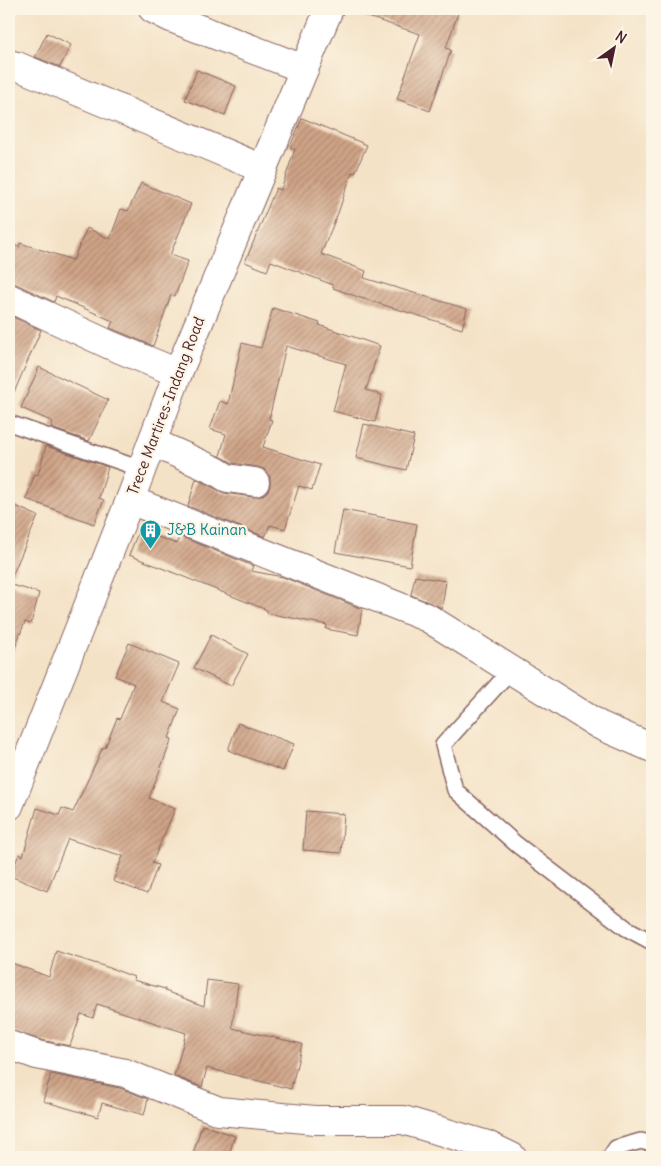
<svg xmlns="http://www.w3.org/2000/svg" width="661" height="1166" viewBox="0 0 661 1166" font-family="Delius,sans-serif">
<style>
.building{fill:url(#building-hatch)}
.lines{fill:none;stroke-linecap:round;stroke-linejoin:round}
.service-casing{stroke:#866361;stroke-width:18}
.minor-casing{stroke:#866361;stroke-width:30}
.primary-casing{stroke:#866361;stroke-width:30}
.service{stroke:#fff;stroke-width:15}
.minor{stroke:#fff;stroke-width:28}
.primary{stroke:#fff;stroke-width:28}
.labels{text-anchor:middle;stroke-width:4.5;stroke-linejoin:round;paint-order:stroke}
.street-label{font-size:15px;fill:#4a1f2b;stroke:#fcf5e5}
.culture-label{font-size:15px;fill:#0d838f;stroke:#fcf5e5;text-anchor:start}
</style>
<defs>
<pattern id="building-hatch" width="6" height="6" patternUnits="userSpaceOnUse" patternTransform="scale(1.25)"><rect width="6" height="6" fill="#cfa487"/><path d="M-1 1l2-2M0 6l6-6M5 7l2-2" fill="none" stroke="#aa856f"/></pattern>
</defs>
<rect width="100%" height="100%" fill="#fcf5e5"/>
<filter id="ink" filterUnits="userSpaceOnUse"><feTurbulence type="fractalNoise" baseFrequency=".02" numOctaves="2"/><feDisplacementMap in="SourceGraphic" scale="10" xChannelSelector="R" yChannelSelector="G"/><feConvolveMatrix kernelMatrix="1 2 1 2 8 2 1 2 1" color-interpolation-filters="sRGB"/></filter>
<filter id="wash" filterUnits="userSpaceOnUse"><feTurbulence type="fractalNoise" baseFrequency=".0096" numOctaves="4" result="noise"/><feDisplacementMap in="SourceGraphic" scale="20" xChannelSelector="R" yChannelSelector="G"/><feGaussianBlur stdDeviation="1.12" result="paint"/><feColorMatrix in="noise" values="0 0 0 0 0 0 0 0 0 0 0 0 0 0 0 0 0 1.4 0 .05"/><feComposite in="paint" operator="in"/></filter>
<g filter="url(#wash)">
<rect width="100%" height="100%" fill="#f4e2c6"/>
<g id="blocks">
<g class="building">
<path d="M 357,9 L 446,9 L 458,13 L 446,48 L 451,50 L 430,111 L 397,99 L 420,34 L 356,13 Z"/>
<path d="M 47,33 L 71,45 L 60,67 L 35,57 Z"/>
<path d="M 197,70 L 236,86 L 225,115 L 185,100 Z"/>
<path d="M 302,118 L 367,145 L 355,173 L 352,172 L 338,213 L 321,254 L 366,271 L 364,278 L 467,309 L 462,329 L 361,298 L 333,288 L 333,285 L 271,261 L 267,271 L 245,262 L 276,188 L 281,190 L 295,149 L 290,147 Z"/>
<path d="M 141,183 L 191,204 L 170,255 L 188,261 L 175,296 L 171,295 L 153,346 L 110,328 L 113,321 L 56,296 L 54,302 L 16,284 L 9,283 L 9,243 L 19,247 L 20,243 L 73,260 L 87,228 L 110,239 L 121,209 L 128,211 Z"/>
<path d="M 273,308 L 320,323 L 319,325 L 380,346 L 366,390 L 382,395 L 375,422 L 333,411 L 346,364 L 286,346 L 269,419 L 272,420 L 263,447 L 320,465 L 312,490 L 299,486 L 285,529 L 270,525 L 265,537 L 188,506 L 196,479 L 224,493 L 253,497 L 261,496 L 268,491 L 270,485 L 270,477 L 264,469 L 257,467 L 233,463 L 220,456 L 226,434 L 210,429 L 220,401 L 228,404 L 242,343 L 261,348 Z"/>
<path d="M 9,315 L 41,330 L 9,404 Z"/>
<path d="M 39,367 L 108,400 L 89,441 L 51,428 L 53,422 L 21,408 Z"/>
<path d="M 364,424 L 414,436 L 406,470 L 356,458 Z"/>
<path d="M 46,446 L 108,467 L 99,498 L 104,500 L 94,524 L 26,499 L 35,474 L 38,475 Z"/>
<path d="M 9,503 L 38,516 L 9,583 Z"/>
<path d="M 343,510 L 417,524 L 410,566 L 335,552 Z"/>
<path d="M 139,530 L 177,544 L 179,536 L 253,566 L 251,571 L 283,577 L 362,609 L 358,635 L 326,629 L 327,625 L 267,613 L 267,610 L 129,555 Z"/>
<path d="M 415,576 L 446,581 L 442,608 L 411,595 Z"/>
<path d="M 9,584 L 39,593 L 31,624 L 25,622 L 10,659 Z"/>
<path d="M 211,635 L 248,654 L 231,686 L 194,668 Z"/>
<path d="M 129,643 L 179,664 L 163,702 L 180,709 L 169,738 L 172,739 L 149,798 L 175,809 L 152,863 L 158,865 L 147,894 L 113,881 L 123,856 L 68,839 L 47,891 L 10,876 L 19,854 L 23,856 L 37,808 L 59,815 L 62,808 L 73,812 L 103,747 L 105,748 L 117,718 L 120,719 L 134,684 L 115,676 Z"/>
<path d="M 238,723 L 294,744 L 283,771 L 228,750 Z"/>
<path d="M 306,811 L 344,814 L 341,853 L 303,850 Z"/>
<path d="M 56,951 L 113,969 L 134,977 L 133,980 L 165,989 L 165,991 L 204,1006 L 207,980 L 238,984 L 232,1028 L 302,1044 L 291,1089 L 207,1068 L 202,1087 L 174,1076 L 186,1033 L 97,1004 L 93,1018 L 81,1014 L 70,1046 L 41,1040 L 9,1030 L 9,962 L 49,977 Z"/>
<path d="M 51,1074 L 120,1088 L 148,1099 L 144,1115 L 102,1103 L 98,1117 L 43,1101 Z"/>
<path d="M 202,1125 L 235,1136 L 228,1157 L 192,1157 Z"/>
</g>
</g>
</g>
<g filter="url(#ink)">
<use href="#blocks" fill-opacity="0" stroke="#866361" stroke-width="1"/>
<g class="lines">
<defs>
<g id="service">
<path d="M 9,423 L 141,469"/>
<path d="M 511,670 L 443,745 L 455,790 L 516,844 L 626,928 L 652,942"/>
<path d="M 610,1157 L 616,1148 L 641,1141 L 652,1144"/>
</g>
<g id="minor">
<path d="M 153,9 L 171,18 L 304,69"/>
<path d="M 9,64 L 17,66 L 263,169"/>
<path d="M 9,298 L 110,345 L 178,373"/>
<path d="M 152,442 L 216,471 L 227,478 L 255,482"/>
<path d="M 130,500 L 428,618 L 599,725 L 652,748"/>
<path d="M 9,1045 L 37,1055 L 125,1073 L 219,1111 L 315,1120 L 403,1120 L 487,1145 L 512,1157"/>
</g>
<path id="primary" d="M 9,806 L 130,500 L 178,373 L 329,9"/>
</defs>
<use href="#service" class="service-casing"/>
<use href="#minor" class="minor-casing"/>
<use href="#primary" class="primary-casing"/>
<use href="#service" class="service"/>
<use href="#minor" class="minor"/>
<use href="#primary" class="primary"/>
</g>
</g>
<defs>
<symbol id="building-pin" viewBox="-11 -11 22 30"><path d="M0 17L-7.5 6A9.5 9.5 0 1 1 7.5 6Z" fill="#0f9aa8" stroke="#fcf5e5"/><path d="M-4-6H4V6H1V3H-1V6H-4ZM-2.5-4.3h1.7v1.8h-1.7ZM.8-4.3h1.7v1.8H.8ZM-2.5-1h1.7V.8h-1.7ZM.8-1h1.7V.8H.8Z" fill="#fff"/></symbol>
</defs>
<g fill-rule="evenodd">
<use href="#building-pin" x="138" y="518" width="25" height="34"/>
</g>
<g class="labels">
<g class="street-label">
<text transform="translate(166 406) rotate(-69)" y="5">Trece Martires-Indang Road</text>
</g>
<g class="culture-label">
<text x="167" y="535">J&amp;B Kainan</text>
</g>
</g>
<rect width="661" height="1166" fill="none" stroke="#fcf5e5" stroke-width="30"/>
<g transform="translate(614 48) rotate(33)" stroke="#fcf5e5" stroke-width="4" paint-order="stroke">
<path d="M0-4L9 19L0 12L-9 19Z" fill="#4a1f2b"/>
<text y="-8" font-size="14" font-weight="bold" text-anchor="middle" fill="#4a1f2b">N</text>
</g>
</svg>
